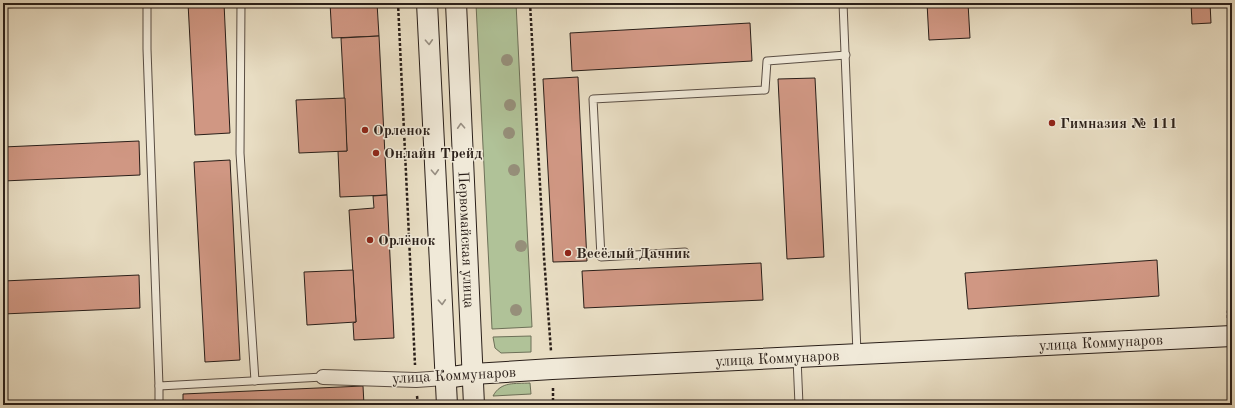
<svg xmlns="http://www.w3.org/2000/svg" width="1235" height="408" viewBox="0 0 1235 408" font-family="'Old Standard TT',serif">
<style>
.green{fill:#b0c298;stroke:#6d7058}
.building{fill:#d09783;stroke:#2a1f19}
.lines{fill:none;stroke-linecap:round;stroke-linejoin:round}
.lane-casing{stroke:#5a4e44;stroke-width:9}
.street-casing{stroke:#5a4e44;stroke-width:16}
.secondary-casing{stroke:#2a1f19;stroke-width:22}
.path{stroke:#2a1f19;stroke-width:2.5;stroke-dasharray:3 2;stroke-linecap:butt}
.lane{stroke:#f0e9d8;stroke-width:7}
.street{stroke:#f0e9d8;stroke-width:14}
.secondary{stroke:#f0e9d8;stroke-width:20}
.tree{fill:#968f7a}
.oneway{stroke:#978e82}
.poi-dot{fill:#8f2418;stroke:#f0e9d8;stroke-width:1.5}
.labels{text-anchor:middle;stroke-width:3;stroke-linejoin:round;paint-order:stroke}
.poi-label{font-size:15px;font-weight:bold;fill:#2a1f19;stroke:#f0e9d8;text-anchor:start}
.street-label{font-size:15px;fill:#2a1f19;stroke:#f0e9d8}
</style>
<rect width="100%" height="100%" fill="#e8ddc3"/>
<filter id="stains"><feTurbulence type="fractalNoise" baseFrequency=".005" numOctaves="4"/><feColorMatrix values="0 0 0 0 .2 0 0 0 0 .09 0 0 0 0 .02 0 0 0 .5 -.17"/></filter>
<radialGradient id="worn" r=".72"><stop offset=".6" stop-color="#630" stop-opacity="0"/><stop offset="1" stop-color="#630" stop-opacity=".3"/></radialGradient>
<g class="green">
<path d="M 516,3 L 532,327 L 492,329 L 476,4 Z"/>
<path d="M 531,336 L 531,352 L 501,353 L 495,348 L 493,337 Z"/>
<path d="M 530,383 L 531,394 L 493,396 C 501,381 515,384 530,383 Z"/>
</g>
<g class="building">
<path d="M 3,3 L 69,3 L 69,5 L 3,8 Z"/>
<path d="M 188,3 L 224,3 L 230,133 L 195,135 Z"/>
<path d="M 330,3 L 377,3 L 379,36 L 332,38 Z"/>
<path d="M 927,3 L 968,3 L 970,38 L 929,40 Z"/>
<path d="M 1010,3 L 1047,3 L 1047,6 L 1010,7 Z"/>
<path d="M 1191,3 L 1210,3 L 1211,23 L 1192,24 Z"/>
<path d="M 750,23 L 752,61 L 572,71 L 570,33 Z"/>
<path d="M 379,36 L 387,195 L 340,197 L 338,151 L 347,151 L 341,38 Z"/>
<path d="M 578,77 L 587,261 L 553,262 L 543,79 Z"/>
<path d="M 815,78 L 824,257 L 787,259 L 778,79 Z"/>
<path d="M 345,98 L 347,151 L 299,153 L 296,100 Z"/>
<path d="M 139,141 L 140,175 L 3,181 L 3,147 Z"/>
<path d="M 230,160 L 240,360 L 205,362 L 194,162 Z"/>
<path d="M 387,195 L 394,338 L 354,340 L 353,323 L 356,322 L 349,210 L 374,208 L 373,196 Z"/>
<path d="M 1157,260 L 1159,296 L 968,309 L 965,273 Z"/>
<path d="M 761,263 L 763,300 L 584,308 L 582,271 Z"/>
<path d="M 353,270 L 356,322 L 307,325 L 304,272 Z"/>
<path d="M 139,275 L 140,308 L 3,314 L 3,281 Z"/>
<path d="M 363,386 L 364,405 L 183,405 L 183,394 Z"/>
</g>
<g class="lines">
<defs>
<g id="lane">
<path d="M 147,3 L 147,49 L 159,386 L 323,377"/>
<path d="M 241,3 L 240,153 L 255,381"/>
<path d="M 843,3 L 857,353"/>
<path d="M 685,252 L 601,257 L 593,99 L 765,90 L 767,61 L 846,55"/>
<path d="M 797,358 L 799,405"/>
<path d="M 159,405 L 159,386"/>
</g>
<path id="street" d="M 323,377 L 416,380 L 445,378"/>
<g id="secondary">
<path d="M 427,3 L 447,405"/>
<path id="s1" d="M 456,3 L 474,405"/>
<path id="s2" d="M 445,378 L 473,374 L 552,369 L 1232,336"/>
</g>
</defs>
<use href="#lane" class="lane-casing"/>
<use href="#street" class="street-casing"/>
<use href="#secondary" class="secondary-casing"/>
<g class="path">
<path d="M 398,3 L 415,365"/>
<path d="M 530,3 L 544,257 L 551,351"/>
<path d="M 1228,318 L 1228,311 L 1232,310"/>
<path d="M 1229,353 L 1232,397"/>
<path d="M 553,388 L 553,405"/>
<path d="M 417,396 L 418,405"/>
</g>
<use href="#lane" class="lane"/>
<use href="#street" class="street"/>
<use href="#secondary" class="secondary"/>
</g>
<g class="tree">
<circle cx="507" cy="60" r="6"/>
<circle cx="510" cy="105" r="6"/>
<circle cx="509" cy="133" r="6"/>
<circle cx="514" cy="170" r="6"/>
<circle cx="521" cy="246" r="6"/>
<circle cx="516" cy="310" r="6"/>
</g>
<defs><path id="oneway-chevron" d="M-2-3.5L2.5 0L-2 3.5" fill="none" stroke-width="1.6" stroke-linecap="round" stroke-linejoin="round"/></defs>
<g class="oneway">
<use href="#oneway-chevron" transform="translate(429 42) rotate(87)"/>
<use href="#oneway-chevron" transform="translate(461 126) rotate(-93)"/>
<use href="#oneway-chevron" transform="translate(435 172) rotate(87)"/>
<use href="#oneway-chevron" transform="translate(442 302) rotate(87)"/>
</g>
<g class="poi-dot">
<circle cx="1052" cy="123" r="4"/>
<circle cx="365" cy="130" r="4"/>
<circle cx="376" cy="153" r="4"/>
<circle cx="370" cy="240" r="4"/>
<circle cx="568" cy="253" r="4"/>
</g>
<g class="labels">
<g class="poi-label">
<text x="1060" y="128">Гимназия № 111</text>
<text x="373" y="135">Орленок</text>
<text x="384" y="158">Онлайн Трейд</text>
<text x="378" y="245">Орлёнок</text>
<text x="576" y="258">Весёлый Дачник</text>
</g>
<g class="street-label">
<text dy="5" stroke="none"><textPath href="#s1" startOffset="237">Первомайская улица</textPath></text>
<text dy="5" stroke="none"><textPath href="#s2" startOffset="657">улица Коммунаров</textPath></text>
<text dy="5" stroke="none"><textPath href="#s2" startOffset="333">улица Коммунаров</textPath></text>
<text transform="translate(454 375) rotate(-3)" y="5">улица Коммунаров</text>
</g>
</g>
<rect width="1235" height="408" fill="none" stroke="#e8ddc3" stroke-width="16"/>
<rect x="4" y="4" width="1227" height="400" fill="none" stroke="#2a1f19" stroke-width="2"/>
<rect x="8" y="8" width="1219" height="392" fill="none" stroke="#2a1f19"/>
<rect width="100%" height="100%" filter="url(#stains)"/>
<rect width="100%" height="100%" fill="url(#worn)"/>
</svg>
